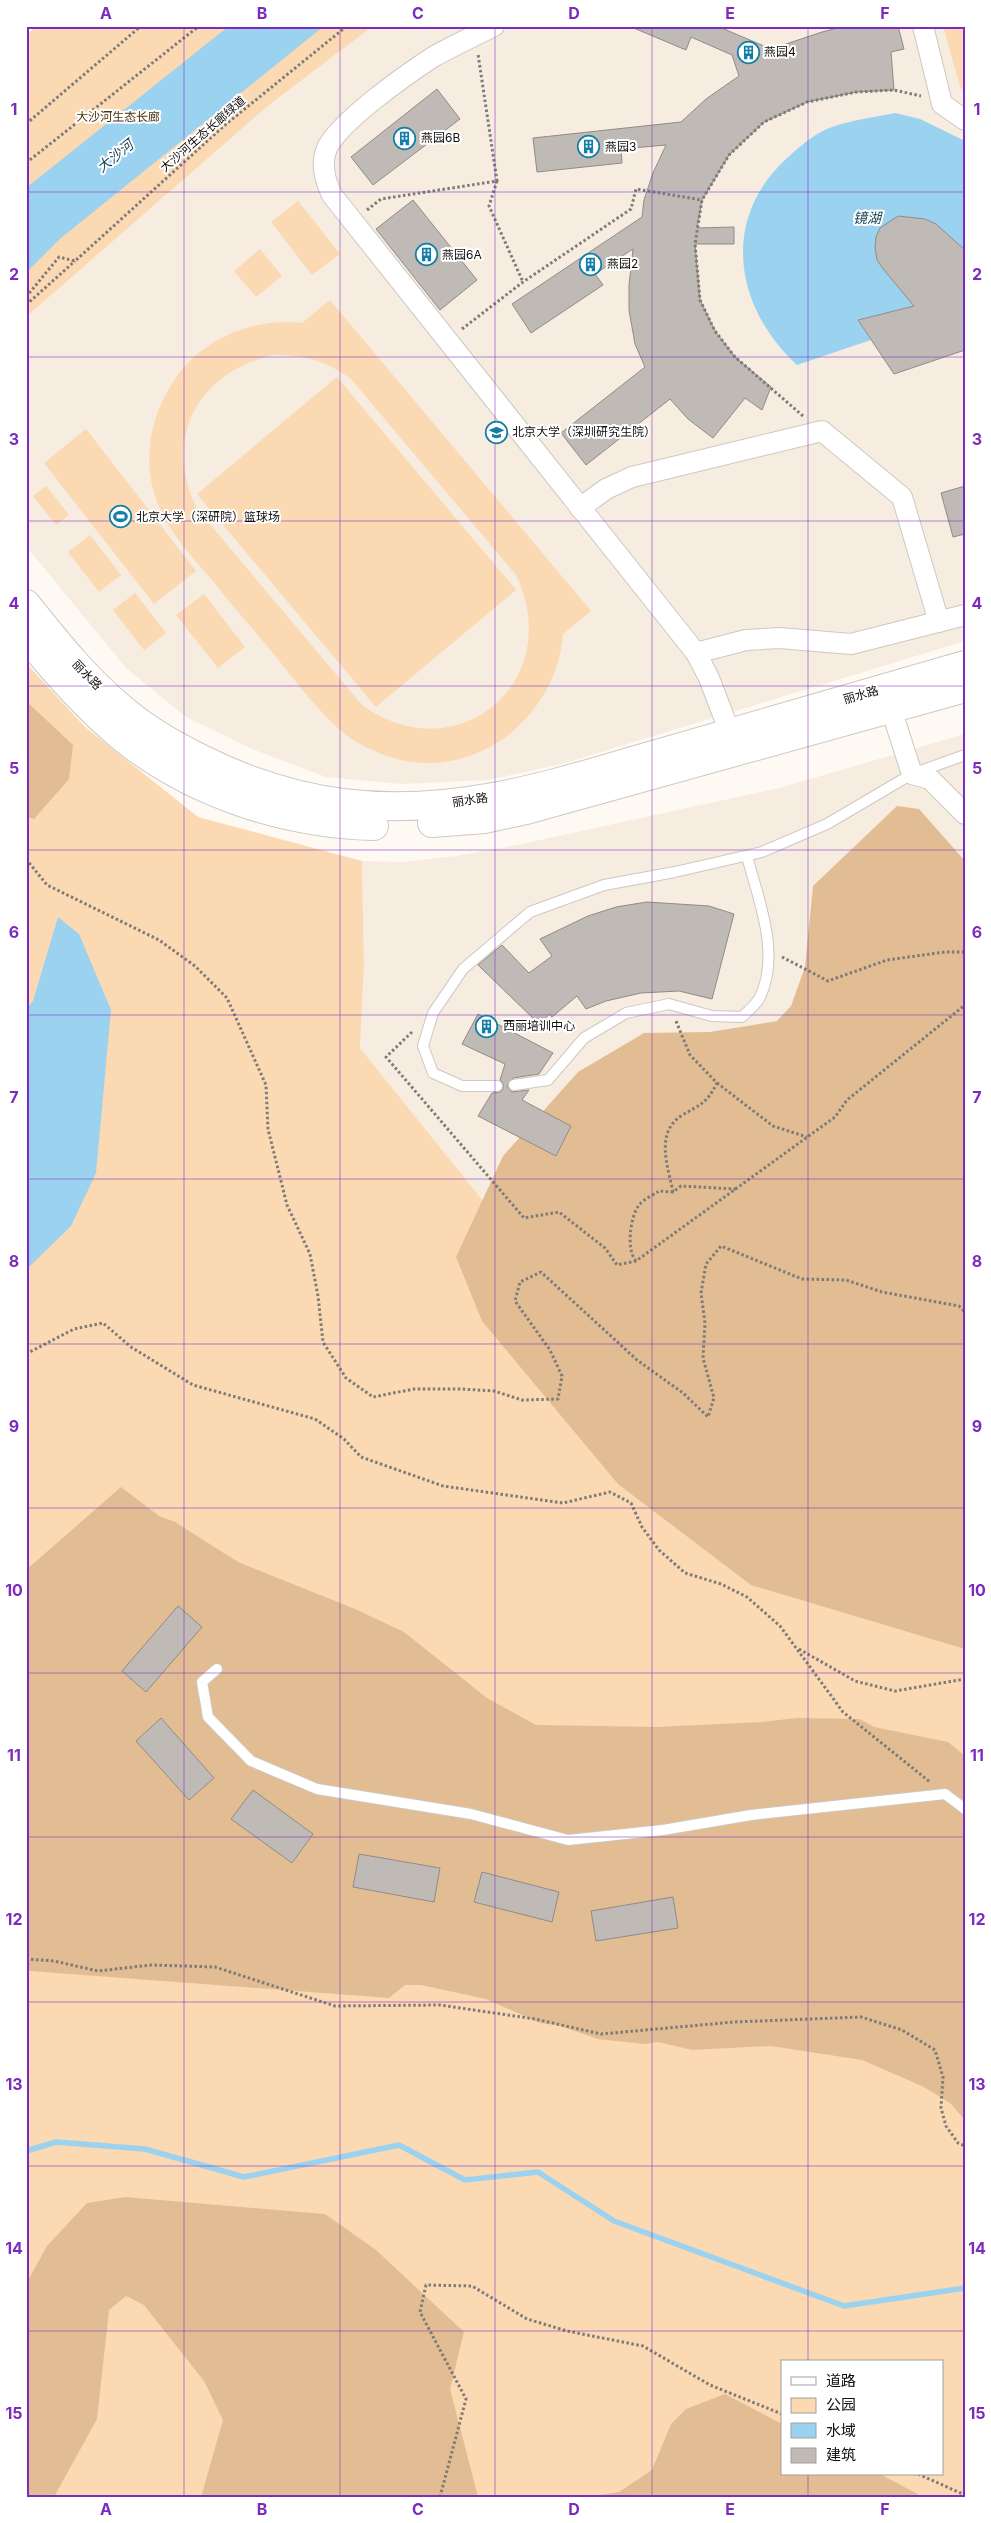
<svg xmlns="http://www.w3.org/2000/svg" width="991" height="2523" viewBox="0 0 991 2523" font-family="Inter,'Noto Sans SC',sans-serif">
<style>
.built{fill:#f7ece0}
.green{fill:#fad9b3;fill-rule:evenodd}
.forest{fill:#e2bd93}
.water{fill:#9bd2ef}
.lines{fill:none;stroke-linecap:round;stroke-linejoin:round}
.stream{stroke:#9bd2ef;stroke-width:5.5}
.building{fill:#bfbab5;stroke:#908b86}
.service-casing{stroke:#cdc8c2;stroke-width:12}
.minor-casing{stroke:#cdc8c2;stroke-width:22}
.secondary-casing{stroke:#cdc8c2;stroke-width:30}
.path{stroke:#7e7b77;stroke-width:3;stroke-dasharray:2.5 2.5;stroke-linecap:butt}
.service{stroke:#fff;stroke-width:10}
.minor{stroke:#fff;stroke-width:20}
.secondary{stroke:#fff;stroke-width:28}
.grid{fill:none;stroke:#7b2cbf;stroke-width:1;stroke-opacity:0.55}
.labels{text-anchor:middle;stroke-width:4;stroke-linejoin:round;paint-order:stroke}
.poi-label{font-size:12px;fill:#110f0d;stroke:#fff;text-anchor:start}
.park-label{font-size:12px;fill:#4c3211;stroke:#fff}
.street-label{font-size:12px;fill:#110f0d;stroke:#fff}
.water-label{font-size:14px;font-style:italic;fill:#19465a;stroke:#fff}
.neatline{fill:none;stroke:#7b2cbf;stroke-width:2}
.grid-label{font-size:16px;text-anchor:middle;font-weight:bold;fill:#7b2cbf}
</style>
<rect width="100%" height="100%" fill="#fef9f3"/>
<g class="built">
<path d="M 373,26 L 965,26 L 965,641 L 562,764 L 488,780 L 402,784 L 326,777 L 252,749 L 186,717 L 126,668 L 26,546 L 26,317 L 269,105 Z"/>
<path d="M 965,734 L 965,1024 L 484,1202 L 360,1048 L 364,964 L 362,861 L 404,862 L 456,856 L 517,845 L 779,788 Z"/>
</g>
<g class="green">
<path d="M 37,26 L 373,26 L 269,105 L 26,317 L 26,35 Z"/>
<path d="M 943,26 L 965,26 L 965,94 L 960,86 Z"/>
<path d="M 298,201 L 340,254 L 312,275 L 271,222 Z"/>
<path d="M 260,249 L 282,276 L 256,297 L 234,271 Z"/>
<path d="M 330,300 L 591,611 L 563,634 C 556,724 463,790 377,752 C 364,747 350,739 340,730 C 313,706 291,675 268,647 C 249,625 230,603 212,580 C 187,551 161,524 152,485 C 143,443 157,400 184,367 C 213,334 259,318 302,323 ZM 273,355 C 303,354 327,361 351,379 L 516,575 C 567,681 457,774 362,705 L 197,509 C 162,438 198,372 273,355 Z"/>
<path d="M 337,377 L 516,590 L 376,707 L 197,494 Z"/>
<path d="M 86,429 L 196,571 L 154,604 L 44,463 Z"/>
<path d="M 46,486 L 69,515 L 56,525 L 33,496 Z"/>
<path d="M 90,535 L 121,575 L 99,592 L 68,552 Z"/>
<path d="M 135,593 L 166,633 L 144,650 L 113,610 Z"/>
<path d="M 204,594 L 245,647 L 218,668 L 176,615 Z"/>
<path d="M 26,663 L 85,727 L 198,817 L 362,861 L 364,964 L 360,1048 L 484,1202 L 965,1024 L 965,2497 L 26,2497 ZM 782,2362 L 942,2362 L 942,2474 L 782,2474 Z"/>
</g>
<g class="forest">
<path d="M 26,701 L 73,745 L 69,779 L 34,819 L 26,817 Z"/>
<path d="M 897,806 L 919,809 L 965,861 L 965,1649 L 751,1585 L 618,1484 L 482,1321 L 456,1257 L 503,1156 L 578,1072 L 644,1033 L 710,1032 L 777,1021 L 791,1006 L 805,967 L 813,886 Z"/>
<path d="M 121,1487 L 159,1516 L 175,1522 L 238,1562 L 355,1609 L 404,1632 L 487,1698 L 536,1725 L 657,1727 L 762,1722 L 797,1718 L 860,1719 L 874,1727 L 948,1742 L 965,1756 L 965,2120 L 950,2103 L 922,2086 L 862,2060 L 771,2046 L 692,2050 L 658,2042 L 645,2044 L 598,2039 L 557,2025 L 540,2023 L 486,1999 L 421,1985 L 405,1985 L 389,1998 L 30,1971 L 26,1969 L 26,1570 Z"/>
<path d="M 125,2197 L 325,2214 L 376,2250 L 464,2332 L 450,2389 L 478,2497 L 201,2497 L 223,2420 L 204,2381 L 144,2305 L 126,2296 L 109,2310 L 97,2419 L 54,2497 L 26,2497 L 26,2284 L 47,2246 L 87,2203 Z"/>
<path d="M 725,2394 L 782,2424 L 782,2474 L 880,2474 L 923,2497 L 589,2497 L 619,2492 L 652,2470 L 671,2424 L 686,2409 Z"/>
</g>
<g class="water">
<path d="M 229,26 L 324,26 L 61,238 L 26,273 L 26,188 Z"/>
<path d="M 895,113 L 920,119 L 965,141 L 965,293 L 858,320 L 871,340 L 797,365 C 735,308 720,220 786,159 C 799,147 815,133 832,127 C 852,120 875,117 895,113 Z"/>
<path d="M 58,917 L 79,934 L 111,1010 L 96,1173 L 71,1226 L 26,1270 L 26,1009 L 33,1001 Z"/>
</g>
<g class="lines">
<path class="stream" d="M 26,2151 L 56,2142 L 145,2149 L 244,2177 L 399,2145 L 465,2180 L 538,2172 L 614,2221 L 844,2306 L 965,2288"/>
</g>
<g class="building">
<path d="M 629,26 L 717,26 L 771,49 L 822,32 L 845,26 L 898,26 L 904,49 L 891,52 L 894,90 L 856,92 L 807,102 L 764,122 L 729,155 L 702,200 L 697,228 L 734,227 L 734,244 L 695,244 L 700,300 L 715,331 L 735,357 L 771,387 L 762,410 L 745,398 L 713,438 L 688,419 L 670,399 L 586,465 L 561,433 L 645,367 L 635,344 L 629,310 L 629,285 L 633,249 L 595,274 L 603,285 L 531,333 L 512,304 L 642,217 L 644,200 L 653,173 L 666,145 L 621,149 L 622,163 L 537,172 L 533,138 L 681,122 L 706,99 L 739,76 L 732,55 L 691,37 L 686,50 Z"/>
<path d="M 437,89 L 460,119 L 373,185 L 351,157 Z"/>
<path d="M 413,200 L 477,280 L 440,310 L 376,229 Z"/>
<path d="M 898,216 L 925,219 L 936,224 L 965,250 L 965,350 L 894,374 L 858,320 L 914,306 L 884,270 L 877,260 L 875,248 L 876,237 L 880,228 Z"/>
<path d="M 965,486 L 965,534 L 953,537 L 941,493 Z"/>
<path d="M 647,902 L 709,906 L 734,914 L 712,999 L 679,991 L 641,993 L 606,1001 L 586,1009 L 577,996 L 552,1017 L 549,1014 L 540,1025 L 478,965 L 502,945 L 529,973 L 552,956 L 540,939 L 588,916 L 616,907 Z"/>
<path d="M 478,1014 L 553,1053 L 539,1074 L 513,1078 L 507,1086 L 512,1092 L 529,1090 L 522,1100 L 571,1126 L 556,1156 L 478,1116 L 492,1093 L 500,1092 L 503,1089 L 503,1083 L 500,1080 L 505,1064 L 462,1044 Z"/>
<path d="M 178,1606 L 202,1627 L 146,1692 L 122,1671 Z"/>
<path d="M 161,1718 L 214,1778 L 189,1800 L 136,1741 Z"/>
<path d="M 253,1790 L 313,1834 L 292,1863 L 231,1819 Z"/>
<path d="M 359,1854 L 440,1868 L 434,1902 L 353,1887 Z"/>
<path d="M 482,1872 L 559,1892 L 552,1922 L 474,1902 Z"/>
<path d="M 673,1897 L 678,1928 L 596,1941 L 591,1911 Z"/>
</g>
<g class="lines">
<defs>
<g id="service">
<path d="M 514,1085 L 548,1080 L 584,1038 L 626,1013 L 669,1004 L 712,1016 L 742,1017 C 748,1011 757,1004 760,997 C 781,953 758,899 747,856"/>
<path d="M 497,1086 L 462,1086 L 433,1073 L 423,1046 L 433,1013 L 463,969 L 530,912 L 604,885 L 675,872 L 762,852 L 827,824 L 912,774 L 965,755"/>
<path d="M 217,1669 L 202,1682 L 208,1717 L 251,1761 L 317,1789 L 471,1814 L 568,1840 L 663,1830 L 751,1815 L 945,1794 L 965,1809"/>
</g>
<g id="minor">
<path d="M 494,26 C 474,36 453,46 433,57 C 407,74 340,121 327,148 C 320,165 325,181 332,195 L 696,653 L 709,678 L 730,733"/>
<path d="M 923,26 L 942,104 L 965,120"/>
<path d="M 580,508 L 606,489 L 632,477 L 822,431 L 902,497 L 939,622"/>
<path d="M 696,653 L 746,640 L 779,638 L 851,644 L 965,615"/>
<path d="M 891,709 L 912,774 L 930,779 L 965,814"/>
</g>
<g id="secondary">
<path d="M 26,604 C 55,640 84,677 120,707 C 144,728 173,745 202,759 C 297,807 389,816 493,797 C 549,787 603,769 657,754 C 760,724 862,695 965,665"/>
<path d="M 26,636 C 55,672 87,708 123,738 C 193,794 285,824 374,826"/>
<path d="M 432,823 L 484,819 L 526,810 L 965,688"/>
</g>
</defs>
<use href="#service" class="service-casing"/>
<use href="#minor" class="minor-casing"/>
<use href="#secondary" class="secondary-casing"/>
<g class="path">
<path d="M 26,124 L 141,26"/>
<path d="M 26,163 L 199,26"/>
<path d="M 497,181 L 489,206 L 523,282"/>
<path d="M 367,210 L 381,199 L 497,181 L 478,54"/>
<path d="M 26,297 L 59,257 L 75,261 L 225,125 L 347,26"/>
<path d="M 26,305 L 75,261"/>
<path d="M 462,329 L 523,282 L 631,209 L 636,189 L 702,200"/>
<path d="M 803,416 L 735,357 L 715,331 L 700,300 L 695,244 L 702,200 L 729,155 L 764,122 L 807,102 L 856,92 L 894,90 L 921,96"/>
<path d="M 26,859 L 47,885 L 159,940 L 195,966 L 227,998 L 266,1085 L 268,1129 L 287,1205 L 310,1254 L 318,1296 L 323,1342 L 346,1378 L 373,1397 L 414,1389 L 461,1389 L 494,1391 L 522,1400 L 558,1399 L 562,1376 L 550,1350 L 515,1301 L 520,1282 L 541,1272 L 637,1360 L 683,1393 L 708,1417 L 714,1398 L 703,1358 L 705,1323 L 701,1293 L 706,1264 L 721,1246 L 802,1279 L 846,1280 L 882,1292 L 959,1306 L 965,1312"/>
<path d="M 782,957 L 828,981 L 887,960 L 945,952 L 965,952"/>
<path d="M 412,1032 L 386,1057 L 524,1218 L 559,1212 L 605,1248 L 617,1265 L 636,1261 L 835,1117 L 847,1100 L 965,1005"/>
<path d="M 717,1083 L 773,1126 L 807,1137"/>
<path d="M 673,1192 C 668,1167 655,1133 681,1116 C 700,1104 706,1105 717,1083 L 690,1055 L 676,1021"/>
<path d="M 636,1261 C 626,1250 630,1217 639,1205 C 644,1199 653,1195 659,1191 L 673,1192 L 681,1186 L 736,1189"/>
<path d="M 26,1354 L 74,1329 L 103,1323 L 131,1347 L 193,1385 L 315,1419 L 344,1439 L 361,1457 L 443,1486 L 563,1503 L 610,1492 L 631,1503 L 642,1527 L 659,1550 L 685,1573 L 721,1584 L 747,1597 L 780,1626 L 843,1712 L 930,1782"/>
<path d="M 799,1649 L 855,1681 L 895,1691 L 965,1679"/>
<path d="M 26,1959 L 54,1961 L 98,1971 L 151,1965 L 215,1967 L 335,2006 L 440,2005 L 535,2019 L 601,2034 L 734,2022 L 861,2017 L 902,2030 L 935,2050 L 943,2077 L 941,2108 L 946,2126 L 958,2143 L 965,2146"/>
<path d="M 918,2474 L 965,2495"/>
<path d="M 440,2497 L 466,2399 L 420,2312 L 426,2285 L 472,2286 L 527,2319 L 567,2331 L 643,2346 L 710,2385 L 782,2414"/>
</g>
<use href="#service" class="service"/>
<use href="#minor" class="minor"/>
<use href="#secondary" class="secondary"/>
</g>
<path class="grid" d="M 184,26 L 184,2497M 340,26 L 340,2497M 495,26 L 495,2497M 652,26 L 652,2497M 808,26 L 808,2362M 26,192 L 965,192M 26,357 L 965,357M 26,521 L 965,521M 26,686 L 965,686M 26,850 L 965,850M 26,1015 L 965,1015M 26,1179 L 965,1179M 26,1344 L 965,1344M 26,1508 L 965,1508M 26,1673 L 965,1673M 26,1837 L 965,1837M 26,2002 L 965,2002M 26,2166 L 965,2166M 26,2331 L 965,2331M 808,2474 L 808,2497"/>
<defs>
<symbol id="building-ring" viewBox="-11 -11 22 22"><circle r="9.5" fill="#fff" stroke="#137ea8" stroke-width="1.5"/><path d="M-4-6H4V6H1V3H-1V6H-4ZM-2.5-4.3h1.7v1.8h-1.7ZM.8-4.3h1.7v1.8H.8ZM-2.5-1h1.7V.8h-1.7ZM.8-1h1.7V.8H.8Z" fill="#137ea8"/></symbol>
<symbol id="university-ring" viewBox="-11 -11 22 22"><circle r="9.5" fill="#fff" stroke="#137ea8" stroke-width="1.5"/><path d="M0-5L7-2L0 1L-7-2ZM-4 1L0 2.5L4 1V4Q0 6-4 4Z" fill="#137ea8"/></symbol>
<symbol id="stadium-ring" viewBox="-11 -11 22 22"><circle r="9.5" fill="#fff" stroke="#137ea8" stroke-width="1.5"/><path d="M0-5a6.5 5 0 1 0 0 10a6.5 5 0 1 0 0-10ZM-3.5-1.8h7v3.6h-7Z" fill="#137ea8"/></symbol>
</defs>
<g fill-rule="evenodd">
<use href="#building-ring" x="736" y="40" width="25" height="25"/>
<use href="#building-ring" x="392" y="126" width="25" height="25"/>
<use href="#building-ring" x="576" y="134" width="25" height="25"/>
<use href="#building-ring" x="414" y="242" width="25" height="25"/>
<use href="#building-ring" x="578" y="252" width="25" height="25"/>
<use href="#university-ring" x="484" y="420" width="25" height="25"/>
<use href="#stadium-ring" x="108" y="504" width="25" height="25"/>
<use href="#building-ring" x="474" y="1014" width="25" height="25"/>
</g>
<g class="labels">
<g class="poi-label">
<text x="764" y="56">燕园4</text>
<text x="421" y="142">燕园6B</text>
<text x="605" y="151">燕园3</text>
<text x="442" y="259">燕园6A</text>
<text x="607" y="268">燕园2</text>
<text x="512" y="436">北京大学（深圳研究生院）</text>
<text x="136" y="521">北京大学（深研院）篮球场</text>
<text x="503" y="1030">西丽培训中心</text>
</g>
<g class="park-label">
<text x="118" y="121">大沙河生态长廊</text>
</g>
<g class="street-label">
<text transform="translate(203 134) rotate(-41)" y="4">大沙河生态长廊绿道</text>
<text transform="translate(87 675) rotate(46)" y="4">丽水路</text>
<text transform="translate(861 695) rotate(-16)" y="4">丽水路</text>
<text transform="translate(470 800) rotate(-8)" y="4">丽水路</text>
</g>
<g class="water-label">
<text transform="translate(115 156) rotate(-39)" y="5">大沙河</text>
<text x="867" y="223">镜湖</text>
</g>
</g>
<rect width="991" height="2523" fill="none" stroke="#ffffff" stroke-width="55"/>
<rect x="781" y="2360" width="162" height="115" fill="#ffffff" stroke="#a09f9e"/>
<rect x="791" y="2377" width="25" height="8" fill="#ffffff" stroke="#a09f9e"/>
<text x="826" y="2386" font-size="15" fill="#110f0d">道路</text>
<rect x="791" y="2398" width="25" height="15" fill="#fad9b3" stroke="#a09f9e"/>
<text x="826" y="2410" font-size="15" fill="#110f0d">公园</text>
<rect x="791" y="2423" width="25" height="15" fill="#9bd2ef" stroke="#a09f9e"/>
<text x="826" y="2436" font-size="15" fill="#110f0d">水域</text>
<rect x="791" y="2448" width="25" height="15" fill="#bfbab5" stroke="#a09f9e"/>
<text x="826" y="2460" font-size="15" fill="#110f0d">建筑</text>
<rect x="28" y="28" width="936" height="2468" class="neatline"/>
<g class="grid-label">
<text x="106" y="19">A</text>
<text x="262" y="19">B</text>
<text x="418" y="19">C</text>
<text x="574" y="19">D</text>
<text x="730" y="19">E</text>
<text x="885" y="19">F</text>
<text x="14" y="115">1</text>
<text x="977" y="115">1</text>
<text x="14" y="280">2</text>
<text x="977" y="280">2</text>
<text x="14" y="445">3</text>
<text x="977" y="445">3</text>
<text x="14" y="609">4</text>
<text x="977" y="609">4</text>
<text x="14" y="774">5</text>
<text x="977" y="774">5</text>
<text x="14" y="938">6</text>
<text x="977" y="938">6</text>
<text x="14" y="1103">7</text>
<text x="977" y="1103">7</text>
<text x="14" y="1267">8</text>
<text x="977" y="1267">8</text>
<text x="14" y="1432">9</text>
<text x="977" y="1432">9</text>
<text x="14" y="1596">10</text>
<text x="977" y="1596">10</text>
<text x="14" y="1761">11</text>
<text x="977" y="1761">11</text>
<text x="14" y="1925">12</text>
<text x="977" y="1925">12</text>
<text x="14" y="2090">13</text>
<text x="977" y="2090">13</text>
<text x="14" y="2254">14</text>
<text x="977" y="2254">14</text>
<text x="14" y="2419">15</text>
<text x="977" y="2419">15</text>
<text x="106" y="2515">A</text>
<text x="262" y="2515">B</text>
<text x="418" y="2515">C</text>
<text x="574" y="2515">D</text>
<text x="730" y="2515">E</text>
<text x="885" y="2515">F</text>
</g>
</svg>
